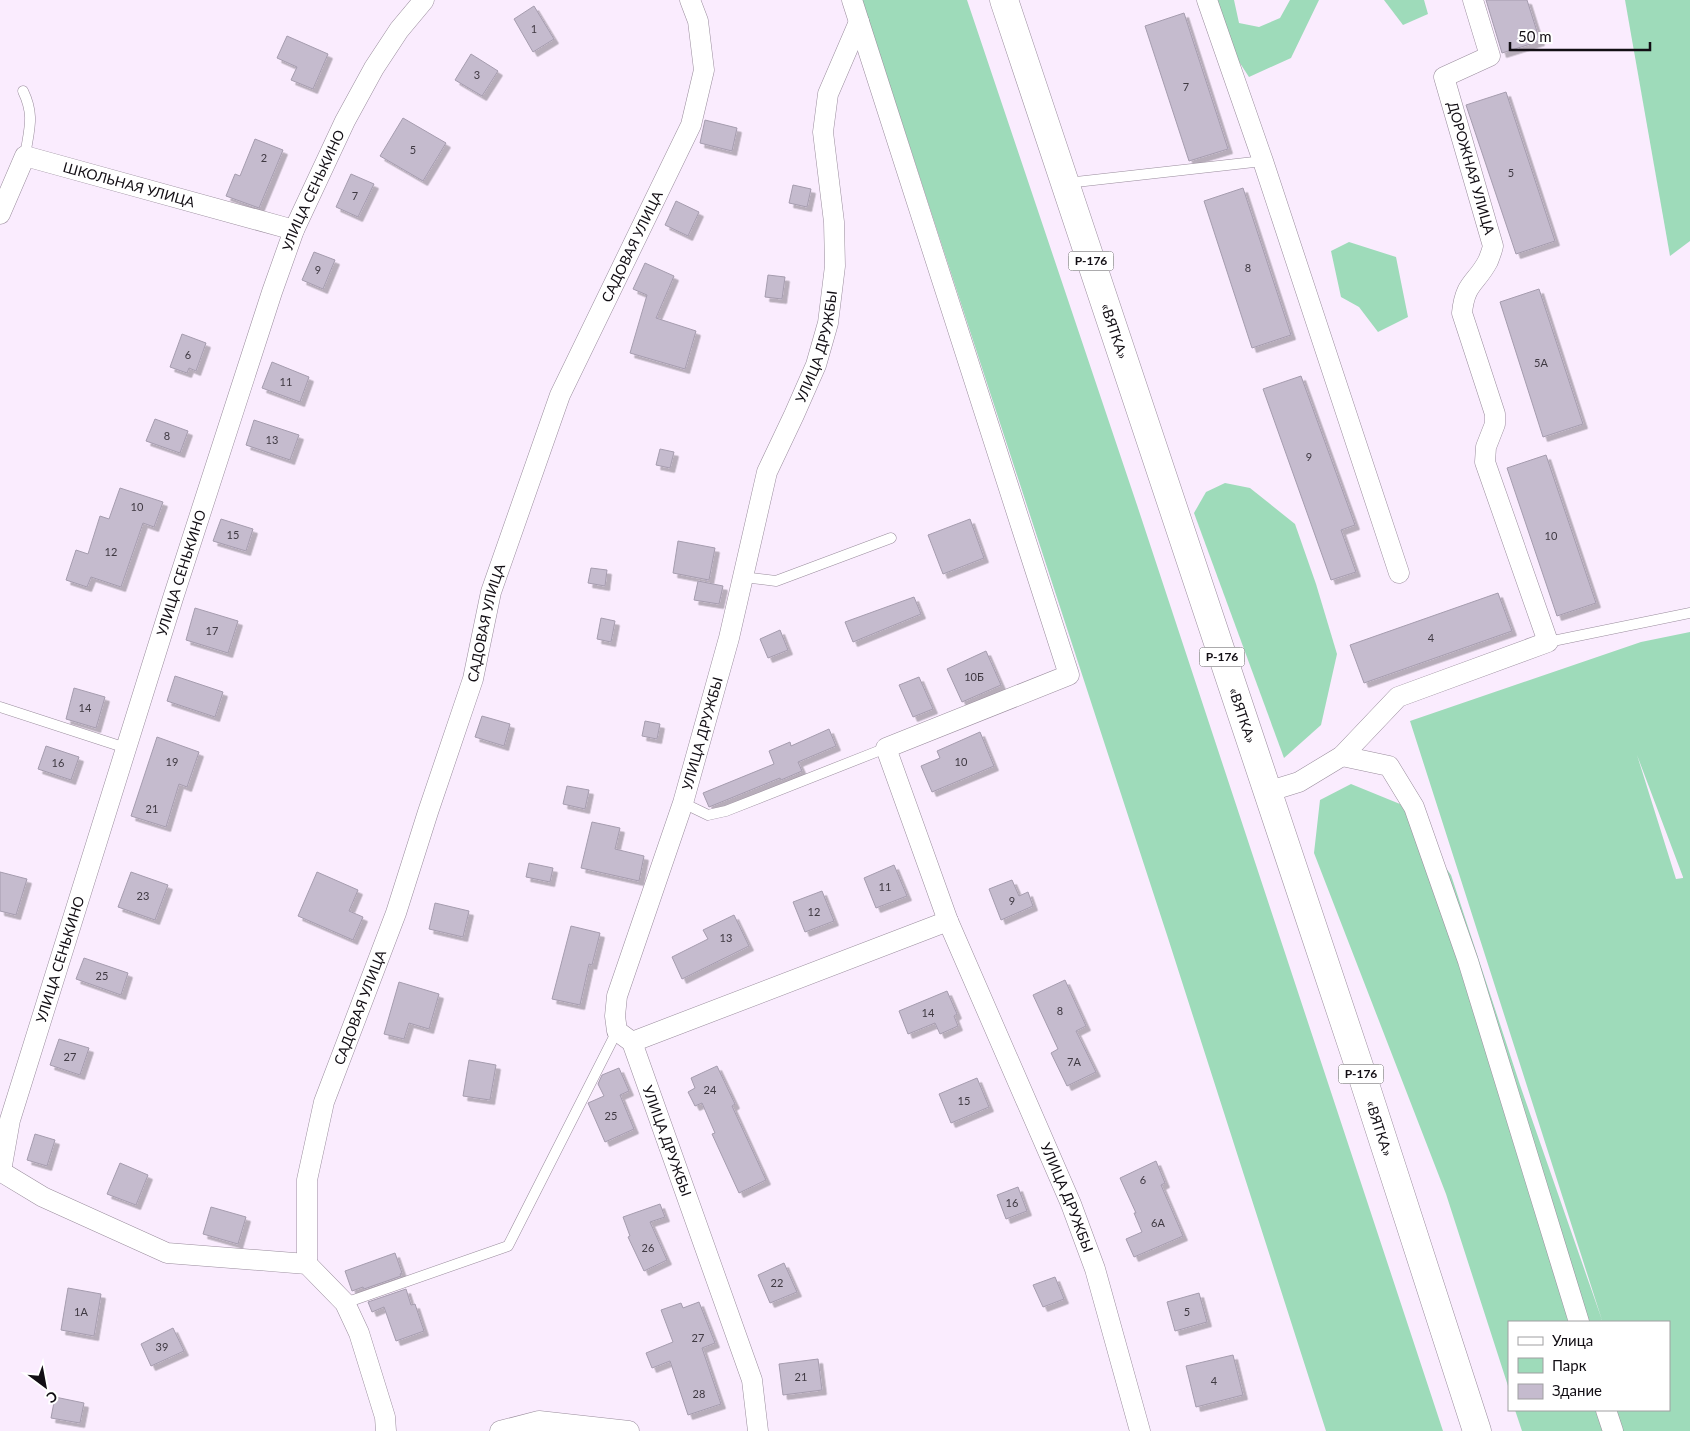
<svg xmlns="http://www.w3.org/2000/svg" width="1690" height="1431" viewBox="0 0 1690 1431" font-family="Lato,sans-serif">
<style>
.green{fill:#9edbba;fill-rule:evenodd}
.building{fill:#c5bbce;stroke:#a59cae;filter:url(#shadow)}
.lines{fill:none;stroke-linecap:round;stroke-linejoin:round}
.lane-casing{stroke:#998c9c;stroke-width:11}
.street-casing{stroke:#998c9c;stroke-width:21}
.primary-casing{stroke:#998c9c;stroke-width:29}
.lane{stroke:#fff;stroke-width:10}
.street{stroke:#fff;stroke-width:20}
.primary{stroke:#fff;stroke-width:28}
.labels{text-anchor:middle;stroke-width:4.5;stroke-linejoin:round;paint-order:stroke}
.number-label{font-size:11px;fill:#3f3942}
.shield{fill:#fff;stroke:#59565a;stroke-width:1}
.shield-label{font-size:12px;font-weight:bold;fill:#120e14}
.street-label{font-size:14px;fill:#120e14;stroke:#fff}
</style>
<defs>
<filter id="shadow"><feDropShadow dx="4.5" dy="4.5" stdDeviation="0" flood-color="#0004"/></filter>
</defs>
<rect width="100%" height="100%" fill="#faecfe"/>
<g class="green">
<path d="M 862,0 L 967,0 L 1137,505 L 1443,1431 L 1326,1431 L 1167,935 Z"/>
<path d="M 1215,0 L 1234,0 L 1239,23 L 1259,27 L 1280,18 L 1290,0 L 1319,0 L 1291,58 L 1249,77 L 1234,54 Z"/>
<path d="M 1384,0 L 1424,0 L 1428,14 L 1403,25 Z"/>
<path d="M 1625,0 L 1690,0 L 1690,241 L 1670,256 Z"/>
<path d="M 1349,242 L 1396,257 L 1408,317 L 1378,332 L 1359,307 L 1341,297 L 1331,251 Z"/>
<path d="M 1225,483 L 1250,488 L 1295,524 L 1316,584 L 1337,654 L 1321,725 L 1284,758 L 1194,513 L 1206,492 Z"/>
<path d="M 1690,632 L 1690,1431 L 1522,1431 L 1515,1410 L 1669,1410 L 1669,1322 L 1509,1322 L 1509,1389 L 1446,1194 L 1314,853 L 1320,800 L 1351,784 L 1400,804 L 1451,875 L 1520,1085 L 1602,1320 L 1410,721 L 1641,642 ZM 1637,755 L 1683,877 L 1683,878 L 1676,879 Z"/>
</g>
<g class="building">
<path d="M 1486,0 L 1527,0 L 1540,41 L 1502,53 Z"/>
<path d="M 534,6 L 554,39 L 533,52 L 514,19 Z"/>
<path d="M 1184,13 L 1228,149 L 1189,161 L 1145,26 Z"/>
<path d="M 287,36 L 328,54 L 313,89 L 291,80 L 297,67 L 277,58 Z"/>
<path d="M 471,54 L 498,71 L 482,96 L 455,80 Z"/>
<path d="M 1506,92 L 1555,241 L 1516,254 L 1466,105 Z"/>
<path d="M 403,118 L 446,143 L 423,181 L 380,156 Z"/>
<path d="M 705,120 L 737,128 L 732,151 L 700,143 Z"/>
<path d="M 255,139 L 283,150 L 259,208 L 226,196 L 235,174 L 240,176 Z"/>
<path d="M 351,174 L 374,184 L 358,217 L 336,207 Z"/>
<path d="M 793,185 L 811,189 L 807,207 L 789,203 Z"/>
<path d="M 1243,188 L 1291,335 L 1252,348 L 1204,201 Z"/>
<path d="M 676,201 L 699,212 L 688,236 L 665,225 Z"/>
<path d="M 314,252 L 335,260 L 323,289 L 302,280 Z"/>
<path d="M 645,263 L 674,276 L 656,318 L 696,331 L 685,369 L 630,353 L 647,295 L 633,289 Z"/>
<path d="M 768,275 L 785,277 L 782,299 L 765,297 Z"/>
<path d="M 1539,289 L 1583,424 L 1543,437 L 1500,302 Z"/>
<path d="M 182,334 L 206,343 L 196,371 L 189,368 L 187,373 L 170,367 Z"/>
<path d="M 272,362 L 309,377 L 300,402 L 262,388 Z"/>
<path d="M 1301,376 L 1355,525 L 1341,530 L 1356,572 L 1331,580 L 1263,389 Z"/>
<path d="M 155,419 L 188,431 L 180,453 L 146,441 Z"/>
<path d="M 254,420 L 299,435 L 290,460 L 246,445 Z"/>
<path d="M 660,449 L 674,452 L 670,468 L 656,465 Z"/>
<path d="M 1546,455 L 1596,603 L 1557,616 L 1507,468 Z"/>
<path d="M 120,488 L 163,502 L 154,527 L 143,523 L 121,587 L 91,577 L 87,587 L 66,580 L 76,550 L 88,554 L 100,516 L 109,519 Z"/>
<path d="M 221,519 L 253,529 L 246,551 L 213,541 Z"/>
<path d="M 970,519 L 984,558 L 943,574 L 928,535 Z"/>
<path d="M 678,541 L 715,548 L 709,580 L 673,573 Z"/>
<path d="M 591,568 L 607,570 L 605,586 L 588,583 Z"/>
<path d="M 698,581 L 723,586 L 719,604 L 694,600 Z"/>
<path d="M 1498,593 L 1512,631 L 1364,683 L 1350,645 Z"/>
<path d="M 914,597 L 921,614 L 853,642 L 845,622 Z"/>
<path d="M 195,608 L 238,621 L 228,653 L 186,640 Z"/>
<path d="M 601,618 L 615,621 L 611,642 L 597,639 Z"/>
<path d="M 780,630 L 788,650 L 768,658 L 760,639 Z"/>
<path d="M 986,651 L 1001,685 L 962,702 L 947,669 Z"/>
<path d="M 175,676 L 223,692 L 215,717 L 167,701 Z"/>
<path d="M 919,677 L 933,709 L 913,717 L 899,685 Z"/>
<path d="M 74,688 L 105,697 L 96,728 L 66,719 Z"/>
<path d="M 482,716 L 510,724 L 504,746 L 475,737 Z"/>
<path d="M 645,721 L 660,724 L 657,739 L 642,736 Z"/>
<path d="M 829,729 L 836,746 L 798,762 L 802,771 L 781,780 L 780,778 L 709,807 L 703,793 L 774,764 L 769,751 L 790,742 L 791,746 Z"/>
<path d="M 980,732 L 994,766 L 932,792 L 921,766 L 940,758 L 937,751 Z"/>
<path d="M 157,737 L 199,752 L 187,787 L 179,784 L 166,827 L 131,816 Z"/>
<path d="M 46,746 L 79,757 L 71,780 L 38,769 Z"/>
<path d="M 567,786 L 589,790 L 585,809 L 563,804 Z"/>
<path d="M 592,822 L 620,828 L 615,849 L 644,856 L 639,881 L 581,868 Z"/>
<path d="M 529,863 L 553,868 L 550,882 L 526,877 Z"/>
<path d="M 894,865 L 907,896 L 876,908 L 864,878 Z"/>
<path d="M 0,872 L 27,879 L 16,915 L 0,911 Z"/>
<path d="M 131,872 L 168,885 L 155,920 L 118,907 Z"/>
<path d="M 317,872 L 358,890 L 349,911 L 363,917 L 353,940 L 298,916 Z"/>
<path d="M 1012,880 L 1019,896 L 1028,892 L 1033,906 L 1001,920 L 989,889 Z"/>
<path d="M 822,891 L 834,921 L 805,932 L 793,902 Z"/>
<path d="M 435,903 L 469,911 L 463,937 L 429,929 Z"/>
<path d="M 734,915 L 749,946 L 682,979 L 672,957 L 708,939 L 703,930 Z"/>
<path d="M 571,926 L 600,933 L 592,965 L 589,964 L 580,1005 L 552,999 Z"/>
<path d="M 84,958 L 128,973 L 121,995 L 76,979 Z"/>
<path d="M 1065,980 L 1086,1026 L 1076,1031 L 1096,1072 L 1067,1086 L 1051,1053 L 1058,1049 L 1033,995 Z"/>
<path d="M 399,982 L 439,994 L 429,1029 L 409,1023 L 404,1039 L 384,1034 Z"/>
<path d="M 947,991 L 957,1014 L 954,1016 L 958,1026 L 940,1034 L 935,1023 L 908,1034 L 899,1011 Z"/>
<path d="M 59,1039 L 89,1048 L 80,1075 L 50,1065 Z"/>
<path d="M 469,1060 L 496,1065 L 490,1100 L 463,1096 Z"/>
<path d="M 717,1066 L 735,1104 L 732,1106 L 766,1180 L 739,1193 L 712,1134 L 715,1133 L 702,1103 L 695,1106 L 688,1092 L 695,1088 L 691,1078 Z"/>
<path d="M 619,1068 L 629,1091 L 620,1095 L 634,1129 L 605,1142 L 588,1103 L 604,1096 L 598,1084 L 602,1075 Z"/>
<path d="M 977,1078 L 989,1107 L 951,1123 L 939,1094 Z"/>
<path d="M 35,1134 L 55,1140 L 47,1166 L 27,1160 Z"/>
<path d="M 1156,1161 L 1165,1183 L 1161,1185 L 1183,1236 L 1134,1257 L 1126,1239 L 1142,1232 L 1134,1213 L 1136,1213 L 1120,1178 Z"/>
<path d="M 120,1163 L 148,1175 L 136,1205 L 107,1194 Z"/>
<path d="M 1018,1187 L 1027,1211 L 1006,1219 L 997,1195 Z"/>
<path d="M 660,1204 L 665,1217 L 650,1222 L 667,1260 L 644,1271 L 628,1237 L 630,1236 L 623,1217 Z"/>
<path d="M 211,1207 L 246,1217 L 238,1244 L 203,1234 Z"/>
<path d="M 395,1253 L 402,1273 L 400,1274 L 401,1276 L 364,1289 L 363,1287 L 352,1291 L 345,1271 Z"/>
<path d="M 784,1263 L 797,1292 L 770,1303 L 758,1275 Z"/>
<path d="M 1055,1277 L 1064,1299 L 1043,1307 L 1033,1285 Z"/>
<path d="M 68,1288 L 101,1294 L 94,1336 L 61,1330 Z"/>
<path d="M 406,1289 L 411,1305 L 415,1304 L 424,1331 L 396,1341 L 384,1307 L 372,1312 L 368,1302 Z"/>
<path d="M 1199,1293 L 1207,1322 L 1175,1331 L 1167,1302 Z"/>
<path d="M 699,1302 L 715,1343 L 702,1348 L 721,1404 L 688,1415 L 670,1361 L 652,1368 L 646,1353 L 673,1342 L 661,1310 L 681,1303 L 683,1308 Z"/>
<path d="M 173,1328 L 184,1351 L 151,1366 L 141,1344 Z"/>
<path d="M 1233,1355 L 1243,1395 L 1196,1407 L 1186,1366 Z"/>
<path d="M 818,1359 L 822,1390 L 783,1395 L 779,1364 Z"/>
<path d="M 55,1397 L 84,1403 L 80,1423 L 51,1418 Z"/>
</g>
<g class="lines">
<defs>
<g id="lane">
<path d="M 23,91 C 35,116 29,129 25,156"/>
<path d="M 1067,183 L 1263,161"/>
<path d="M 743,577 L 776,581 L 891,538"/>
<path d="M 1548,642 L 1690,613"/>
<path d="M 0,707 L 126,748"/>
<path d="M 683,803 L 708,815 L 726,811 L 886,748"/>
<path d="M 345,1303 L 508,1246 L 617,1031"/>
</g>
<g id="street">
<path id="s1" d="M 852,0 L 1069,675 L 886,748 L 948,921 L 1071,1204 L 1095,1269 L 1140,1431"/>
<path d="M 1207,0 L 1263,161 L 1399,573"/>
<path id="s2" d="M 0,214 L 25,156 L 294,230"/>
<path d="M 1342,756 L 1389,766 L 1414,807 L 1468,961 L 1579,1322"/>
<path d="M 1267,792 L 1299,782 L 1342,756 L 1398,697 L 1548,642 L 1485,462 L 1486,447 L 1495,424 L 1495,414 L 1462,313 C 1465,282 1476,284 1488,261 C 1490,256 1492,251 1493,246 L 1444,77 L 1490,56 L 1473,0"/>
<path d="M 632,1042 L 948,921"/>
<path d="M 0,1171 L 43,1197 L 167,1253 L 307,1264 L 345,1303 L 359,1333 L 385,1417 L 386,1431"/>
<path id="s3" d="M 1,1171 L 10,1120 L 173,598 L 272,292 L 294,230 L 345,121 L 374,68 L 399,30 L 424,0"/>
<path id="s4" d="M 307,1264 L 307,1180 L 324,1102 L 396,913 L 428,812 L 473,679 L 491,592 L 560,395 L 691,125 L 704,70 L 698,21 L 690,0"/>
<path d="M 1606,1410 L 1613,1431"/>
<path d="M 500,1431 L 539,1421 L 629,1431"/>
<path id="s5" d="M 758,1431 L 752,1380 L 632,1042 L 617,1031 L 615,1016 L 617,996 L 683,803 L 729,638 L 767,472 L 794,415 L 816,365 L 828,323 L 835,266 L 834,222 L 823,132 L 828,94 L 859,22"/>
</g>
<g id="primary">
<path id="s6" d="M 1004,0 L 1363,1078 L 1477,1431"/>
</g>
</defs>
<use href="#lane" class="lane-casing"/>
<use href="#street" class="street-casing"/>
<use href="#primary" class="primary-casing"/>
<use href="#lane" class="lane"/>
<use href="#street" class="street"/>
<use href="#primary" class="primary"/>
</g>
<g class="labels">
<g class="number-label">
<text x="534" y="33">1</text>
<text x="477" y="79">3</text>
<text x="1186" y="91">7</text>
<text x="413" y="154">5</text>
<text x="264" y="162">2</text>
<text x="1511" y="177">5</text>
<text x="355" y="200">7</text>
<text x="1248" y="272">8</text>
<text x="318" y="274">9</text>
<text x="188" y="359">6</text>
<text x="1541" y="367">5А</text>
<text x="286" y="386">11</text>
<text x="167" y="440">8</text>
<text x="272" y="444">13</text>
<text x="1309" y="461">9</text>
<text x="137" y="511">10</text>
<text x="233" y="539">15</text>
<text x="1551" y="540">10</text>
<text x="111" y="556">12</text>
<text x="212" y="635">17</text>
<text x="1431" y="642">4</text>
<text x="974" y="681">10Б</text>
<text x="85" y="712">14</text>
<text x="172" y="766">19</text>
<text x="961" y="766">10</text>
<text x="58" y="767">16</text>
<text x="152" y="813">21</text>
<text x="885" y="891">11</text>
<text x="143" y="900">23</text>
<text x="1012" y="905">9</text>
<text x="814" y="916">12</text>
<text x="726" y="942">13</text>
<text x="102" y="980">25</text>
<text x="1060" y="1015">8</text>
<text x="928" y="1017">14</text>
<text x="70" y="1061">27</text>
<text x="1074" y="1066">7А</text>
<text x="710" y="1094">24</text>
<text x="964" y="1105">15</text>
<text x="611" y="1120">25</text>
<text x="1143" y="1184">6</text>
<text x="1012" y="1207">16</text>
<text x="1158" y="1227">6А</text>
<text x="648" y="1252">26</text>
<text x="777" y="1287">22</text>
<text x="81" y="1316">1А</text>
<text x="1187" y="1316">5</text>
<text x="698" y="1342">27</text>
<text x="162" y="1351">39</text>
<text x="801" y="1381">21</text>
<text x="1214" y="1385">4</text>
<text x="699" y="1398">28</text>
</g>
<g class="shield">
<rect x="1068.5" y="251.5" width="45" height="19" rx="4"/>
<rect x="1199.5" y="647.5" width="45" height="19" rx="4"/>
<rect x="1338.5" y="1064.5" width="45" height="19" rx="4"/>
</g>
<g class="shield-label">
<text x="1091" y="265">Р-176</text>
<text x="1222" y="661">Р-176</text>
<text x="1361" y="1078">Р-176</text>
</g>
<g class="street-label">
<text transform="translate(1471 168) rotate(74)" y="5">ДОРОЖНАЯ УЛИЦА</text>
<text dy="5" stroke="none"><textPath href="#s2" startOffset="171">ШКОЛЬНАЯ УЛИЦА</textPath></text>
<text dy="5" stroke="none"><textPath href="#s3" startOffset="1030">УЛИЦА СЕНЬКИНО</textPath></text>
<text dy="5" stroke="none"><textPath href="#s4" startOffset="1075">САДОВАЯ УЛИЦА</textPath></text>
<text dy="5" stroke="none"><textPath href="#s6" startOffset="349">«ВЯТКА»</textPath></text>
<text dy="5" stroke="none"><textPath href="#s5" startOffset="1145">УЛИЦА ДРУЖБЫ</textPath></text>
<text dy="5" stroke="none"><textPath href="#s3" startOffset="625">УЛИЦА СЕНЬКИНО</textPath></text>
<text dy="5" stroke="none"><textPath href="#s4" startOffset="670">САДОВАЯ УЛИЦА</textPath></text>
<text dy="5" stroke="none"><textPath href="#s6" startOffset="754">«ВЯТКА»</textPath></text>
<text dy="5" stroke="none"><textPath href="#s5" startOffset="740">УЛИЦА ДРУЖБЫ</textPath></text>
<text dy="5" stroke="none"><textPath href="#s3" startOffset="220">УЛИЦА СЕНЬКИНО</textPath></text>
<text dy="5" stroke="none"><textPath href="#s4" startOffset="265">САДОВАЯ УЛИЦА</textPath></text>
<text dy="5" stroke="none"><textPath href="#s6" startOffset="1189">«ВЯТКА»</textPath></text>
<text transform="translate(667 1141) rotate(70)" y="5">УЛИЦА ДРУЖБЫ</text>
<text dy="5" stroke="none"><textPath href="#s1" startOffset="1391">УЛИЦА ДРУЖБЫ</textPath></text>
</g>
</g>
<rect x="1508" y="1321" width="162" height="90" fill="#ffffff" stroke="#a09fa1"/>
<rect x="1518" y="1337" width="25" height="8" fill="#ffffff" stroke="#a09fa1"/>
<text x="1552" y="1346" font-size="15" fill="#120e14">Улица</text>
<rect x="1518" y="1358" width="25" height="15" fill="#9edbba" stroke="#a09fa1"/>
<text x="1552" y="1371" font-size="15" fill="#120e14">Парк</text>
<rect x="1518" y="1384" width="25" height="15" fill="#c5bbce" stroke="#a09fa1"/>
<text x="1552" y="1396" font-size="15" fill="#120e14">Здание</text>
<g transform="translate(45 1386) rotate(148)" stroke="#ffffff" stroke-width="4" paint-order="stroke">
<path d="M0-4L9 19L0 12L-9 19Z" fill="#120e14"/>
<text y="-8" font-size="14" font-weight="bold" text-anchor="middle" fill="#120e14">С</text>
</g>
<path d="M1510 42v8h140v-8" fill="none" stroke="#120e14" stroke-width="2.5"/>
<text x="1518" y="42" font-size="15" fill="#120e14" stroke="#ffffff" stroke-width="4" paint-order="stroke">50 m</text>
</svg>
